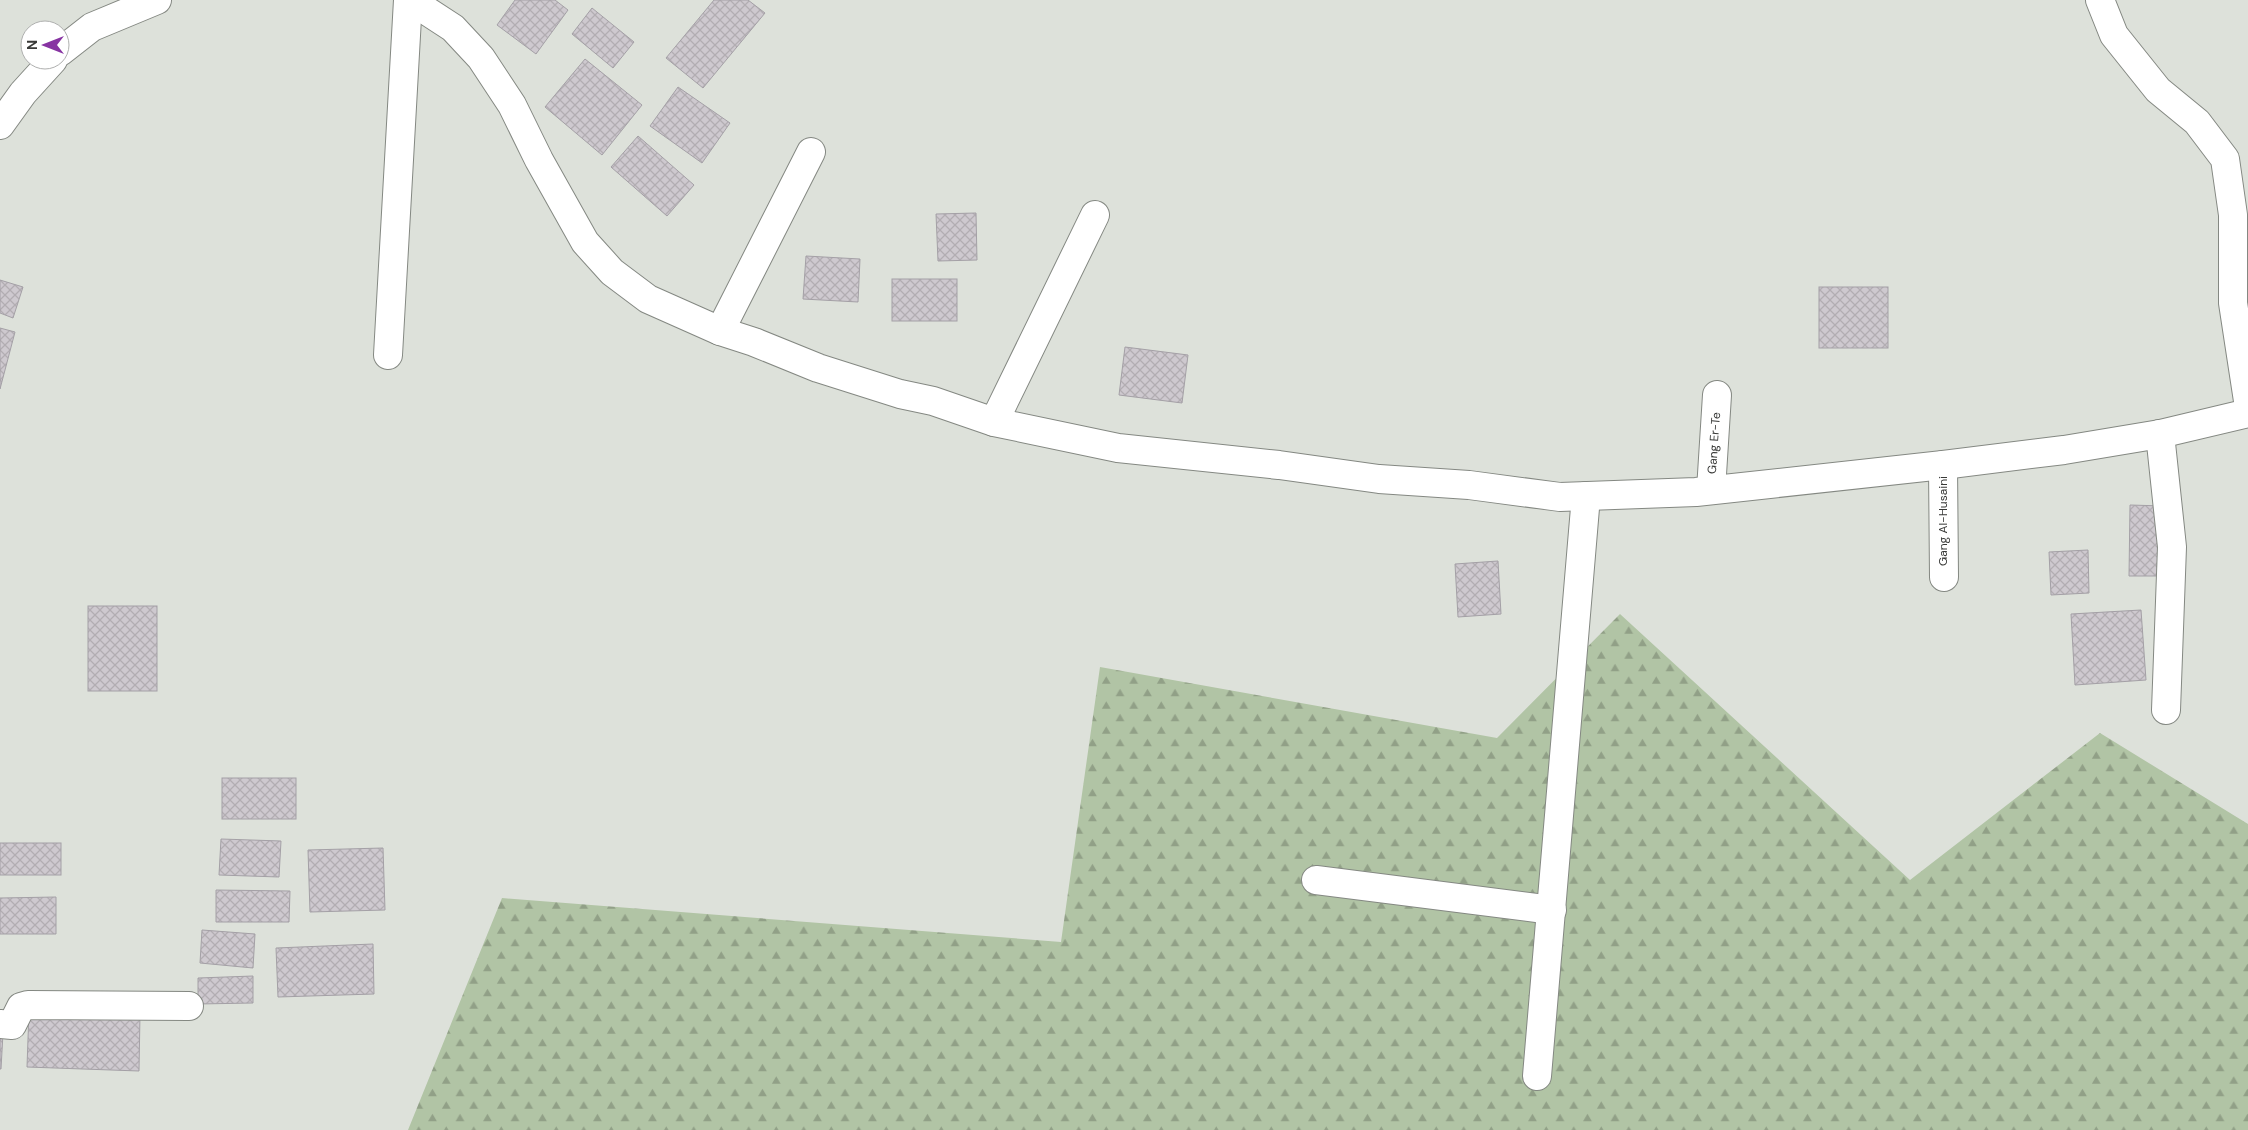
<svg xmlns="http://www.w3.org/2000/svg" width="2248" height="1130" viewBox="0 0 2248 1130" font-family="'DM Sans',sans-serif">
<style>
.forest{fill:url(#forest-firs)}
.building{fill:url(#building-cross-hatch);stroke:#a4a0a6}
.lines{fill:none;stroke-linecap:round;stroke-linejoin:round}
.minor-casing{stroke:#848882;stroke-width:30}
.minor{stroke:#fff;stroke-width:28}
.labels{text-anchor:middle;stroke-width:4.5;stroke-linejoin:round;paint-order:stroke}
.street-label{font-size:12px;fill:#383937;stroke:#fff}
</style>
<defs>
<pattern id="forest-firs" width="22" height="20" patternUnits="userSpaceOnUse" patternTransform="scale(1.25)"><rect width="22" height="20" fill="#b1c4a5"/><path d="M5 1l3.5 6h-7zM16 11l3.5 6h-7z" fill="#91a087"/></pattern>
<pattern id="building-cross-hatch" width="8" height="8" patternUnits="userSpaceOnUse" patternTransform="scale(1.25)"><rect width="8" height="8" fill="#cec9cf"/><path d="M0 0l8 8M0 8l8-8" fill="none" stroke="#b2adb2"/></pattern>
</defs>
<rect width="100%" height="100%" fill="#dde1da"/>
<path class="forest" d="M 1620,614 L 1910,880 L 2100,733 L 2248,824 L 2248,1130 L 408,1130 L 502,898 L 1061,942 L 1100,667 L 1497,738 Z"/>
<g class="building">
<path d="M 515,0 L 555,0 L 568,10 L 536,54 L 497,25 Z"/>
<path d="M 714,0 L 748,0 L 765,13 L 703,88 L 666,58 Z"/>
<path d="M 592,8 L 634,42 L 613,68 L 572,34 Z"/>
<path d="M 585,59 L 642,105 L 602,155 L 545,107 Z"/>
<path d="M 678,87 L 730,123 L 702,163 L 650,126 Z"/>
<path d="M 638,136 L 694,185 L 667,216 L 611,167 Z"/>
<path d="M 976,213 L 977,260 L 938,261 L 936,214 Z"/>
<path d="M 806,256 L 860,259 L 858,302 L 803,299 Z"/>
<rect x="892" y="279" width="65" height="42"/>
<path d="M 0,280 L 23,287 L 13,318 L 0,313 Z"/>
<rect x="1819" y="287" width="69" height="61"/>
<path d="M 0,328 L 15,332 L 0,389 Z"/>
<path d="M 1125,347 L 1188,355 L 1182,403 L 1119,395 Z"/>
<path d="M 2130,505 L 2163,506 L 2160,576 L 2129,576 Z"/>
<path d="M 2088,550 L 2089,593 L 2051,595 L 2049,552 Z"/>
<path d="M 1498,561 L 1501,614 L 1458,617 L 1455,564 Z"/>
<rect x="88" y="606" width="69" height="85"/>
<path d="M 2141,610 L 2146,680 L 2075,685 L 2071,614 Z"/>
<rect x="222" y="778" width="74" height="41"/>
<path d="M 221,839 L 281,841 L 279,877 L 219,875 Z"/>
<rect x="0" y="843" width="61" height="32"/>
<path d="M 383,848 L 385,910 L 310,912 L 308,850 Z"/>
<path d="M 216,890 L 290,891 L 289,922 L 216,922 Z"/>
<path d="M 56,897 L 56,934 L 0,934 L 0,898 Z"/>
<path d="M 202,930 L 255,934 L 253,968 L 200,963 Z"/>
<path d="M 373,944 L 374,994 L 278,997 L 276,948 Z"/>
<path d="M 253,976 L 253,1003 L 198,1004 L 198,978 Z"/>
<path d="M 29,1011 L 140,1014 L 139,1071 L 27,1067 Z"/>
<path d="M 0,1033 L 3,1033 L 1,1069 L 0,1069 Z"/>
</g>
<g class="lines">
<defs>
<g id="minor">
<path d="M 410,0 L 453,28 L 481,58 L 512,105 L 539,160 L 585,242 L 612,272 L 648,299 L 720,331 L 754,342 L 818,368 L 900,394 L 933,401 L 994,422 L 1118,448 L 1279,465 L 1379,479 L 1469,485 L 1560,497 L 1696,492 L 1943,465 L 2064,450 L 2160,434 L 2248,413"/>
<path d="M 2100,0 L 2114,35 L 2158,90 L 2197,122 L 2225,159 L 2233,215 L 2233,303 L 2248,401"/>
<path d="M 60,52 L 92,27 L 157,0"/>
<path d="M 0,125 L 23,93 L 53,60"/>
<path d="M 720,331 L 811,152"/>
<path d="M 388,355 L 408,0"/>
<path d="M 994,422 L 1095,215"/>
<path d="M 2160,434 L 2172,547 L 2166,710"/>
<path d="M 1943,465 L 1944,577"/>
<path d="M 1711,490 L 1717,395"/>
<path d="M 1316,880 L 1552,910"/>
<path d="M 0,1024 L 12,1025 L 21,1007 L 28,1005 L 189,1006"/>
<path d="M 1537,1076 L 1586,496"/>
</g>
</defs>
<use href="#minor" class="minor-casing"/>
<use href="#minor" class="minor"/>
</g>
<g class="labels">
<g class="street-label">
<text transform="translate(1714 443) rotate(-86)" y="4">Gang Er-Te</text>
<text transform="translate(1943 521) rotate(-90)" y="4">Gang Al-Husaini</text>
</g>
</g>
<g transform="translate(45 45) rotate(270)"><circle r="24" fill="#ffffff" stroke="#afb0af"/>
<path d="M0-4L9 19L0 12L-9 19Z" fill="#8733a2"/>
<text y="-8" font-size="14" font-weight="bold" text-anchor="middle" fill="#383937">N</text>
</g>
</svg>
